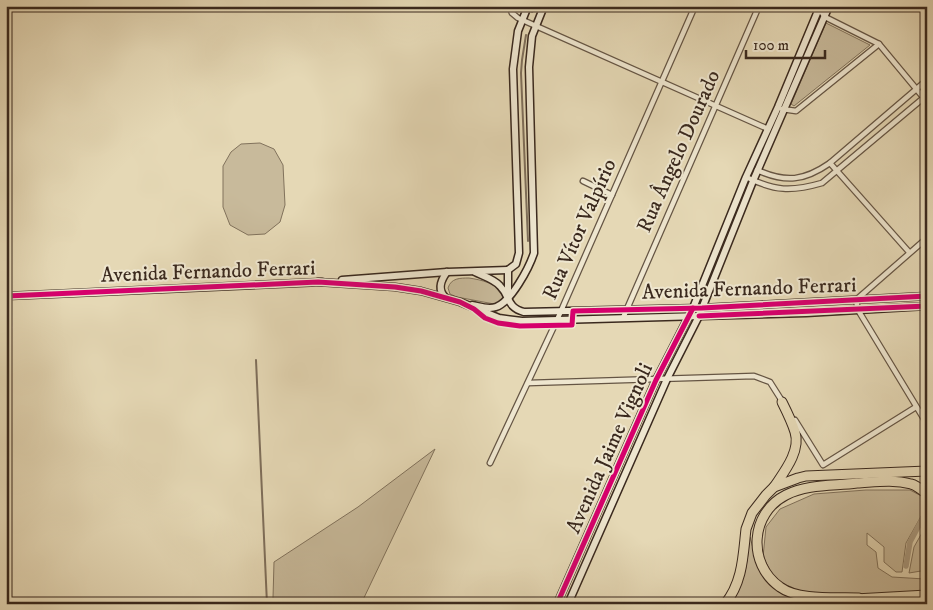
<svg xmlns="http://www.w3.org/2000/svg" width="933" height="610" viewBox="0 0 933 610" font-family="'IM FELL DW Pica',serif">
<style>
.green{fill:#c8ba9b;stroke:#81725c}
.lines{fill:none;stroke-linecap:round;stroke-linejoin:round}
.stream{stroke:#7e6e5a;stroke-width:2}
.canal{stroke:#ab9c82;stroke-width:5.5}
.street-casing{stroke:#655544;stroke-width:7}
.secondary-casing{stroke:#3a291e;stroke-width:9}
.highway-casing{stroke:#3a291e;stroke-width:11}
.street{stroke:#eee6cf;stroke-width:4.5}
.secondary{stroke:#eee6cf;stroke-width:6}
.highway{stroke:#e5d8b5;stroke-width:9}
.cycleway-casing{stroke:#eee6cf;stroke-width:8}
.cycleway{stroke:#d6006c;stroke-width:5}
.labels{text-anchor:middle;stroke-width:4;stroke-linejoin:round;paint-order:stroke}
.street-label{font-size:21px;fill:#3a291e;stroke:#eee6cf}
</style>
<rect width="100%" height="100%" fill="#e5d8b5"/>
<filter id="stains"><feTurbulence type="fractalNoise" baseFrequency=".004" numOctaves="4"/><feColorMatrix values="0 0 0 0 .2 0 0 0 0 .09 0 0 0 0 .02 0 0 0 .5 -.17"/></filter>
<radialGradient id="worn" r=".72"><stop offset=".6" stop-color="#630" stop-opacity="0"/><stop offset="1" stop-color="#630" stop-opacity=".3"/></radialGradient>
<g class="green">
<path d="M 826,23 L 870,45 L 794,106 L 791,104 Z"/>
<path d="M 260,143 L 274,149 L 283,165 L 285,205 L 280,222 L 265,234 L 248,235 L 230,225 L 223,207 L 223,166 L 231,152 L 241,144 Z"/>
<path d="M 469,278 C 482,280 496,283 503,295 C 502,301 499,303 494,304 L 457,297 L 450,294 L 448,288 C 451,278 460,278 469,278 Z"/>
<path d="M 435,449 L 361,604 L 268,604 L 273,598 L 274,562 L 358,507 Z"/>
<path d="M 866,490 L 910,490 L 927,499 L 927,513 L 924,511 L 906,543 L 902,572 L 896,572 L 884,562 L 884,547 L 867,533 L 867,545 L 876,552 L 878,568 L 892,577 L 925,579 L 925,591 L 858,595 L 805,593 L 783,585 L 771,572 L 763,557 L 766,527 L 780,509 L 814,494 Z"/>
<path d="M 927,524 L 927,570 L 909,573 L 914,547 Z"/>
<path d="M 750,537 L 758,567 L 772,587 L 803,603 L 729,604 C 746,585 747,561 750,537 Z"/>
</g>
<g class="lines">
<g class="stream">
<path d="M 532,12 L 535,6"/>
<path d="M 526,35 L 522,60 L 521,73 L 528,241"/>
<path d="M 256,360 L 267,604"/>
</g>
<path class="canal" d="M 906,566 L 910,542 L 925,514"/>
<defs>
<g id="street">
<path d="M 509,6 L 512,13 L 518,18 L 768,129"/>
<path d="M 814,6 L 819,9 L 825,17 L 879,44 L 923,97"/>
<path d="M 924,6 L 927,10"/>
<path d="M 782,109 L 796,111 L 879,44"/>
<path d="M 830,163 L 909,252"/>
<path d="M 757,170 C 786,183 804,181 830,163 L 927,80"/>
<path d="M 746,177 C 775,191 791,192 822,183 L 927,95"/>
<path d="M 583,181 L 612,195"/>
<path d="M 927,238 L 856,300 L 858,310 L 927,424"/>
<path d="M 623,318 L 759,6"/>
<path d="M 6,333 L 9,328 L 7,296"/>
<path d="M 528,383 L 754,376 L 770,382 L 782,401"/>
<path d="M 795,420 L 823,465 L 916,407"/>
<path d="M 490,463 L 557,320 L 695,6"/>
</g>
<g id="secondary">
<path d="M 508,270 L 516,264 L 519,253 L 513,69 L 518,31 L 528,6"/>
<path d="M 508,270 L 508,295"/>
<path d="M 475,272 C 483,276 494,279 500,286 C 511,297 506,307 524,312 L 702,308 L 927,296"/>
<path d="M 342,280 L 447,272 L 508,270"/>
<path d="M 318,282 L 395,287 L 421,291 L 460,302 L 499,318 L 522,321 L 806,313 L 927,306"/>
<path d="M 7,296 L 322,282"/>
<path d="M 445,297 C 437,289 441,280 447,272"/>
<path d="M 472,305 C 479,306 488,310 496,307 C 511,302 529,268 534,253 L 529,67 L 532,36 L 544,6"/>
<path d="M 557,604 L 656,380 L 693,308 L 746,177 L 778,107 L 820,6"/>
<path d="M 568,604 L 667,379 L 699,316 L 753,181 L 829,6"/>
</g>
<g id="highway">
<path d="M 774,487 C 784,472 801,451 795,432 C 792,422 787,412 782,402"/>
<path d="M 859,598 C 836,597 799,601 780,587 C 747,564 750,513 786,495 C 807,484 834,486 857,483 C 875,482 893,479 911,484 C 916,485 922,490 927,494"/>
<path d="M 855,599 L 927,595"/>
<path d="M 725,604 C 743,582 743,555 746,529 L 752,513 L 766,495 L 774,487 L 798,478 L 806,476 L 927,471"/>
</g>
</defs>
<use href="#street" class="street-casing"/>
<use href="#secondary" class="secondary-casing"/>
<use href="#highway" class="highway-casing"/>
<use href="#street" class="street"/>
<use href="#secondary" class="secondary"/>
<use href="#highway" class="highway"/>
<defs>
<g id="cycleway">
<path d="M 699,316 L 927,306"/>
<path d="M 6,333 L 9,328 L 7,296 L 296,283 L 318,282 L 395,287 L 421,291 L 460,302 L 474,309 L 485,318 L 498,323 L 520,326 L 572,325 L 573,311 L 702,308 L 927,296"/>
<path d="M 557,604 L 656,380 L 693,308"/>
</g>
</defs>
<use href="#cycleway" class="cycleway-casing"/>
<use href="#cycleway" class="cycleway"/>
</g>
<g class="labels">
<g class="street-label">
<text transform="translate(678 151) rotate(-66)" y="7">Rua Ângelo Dourado</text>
<text transform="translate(579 229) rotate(-66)" y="7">Rua Vítor Valpírio</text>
<text transform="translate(208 271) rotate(-2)" y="7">Avenida Fernando Ferrari</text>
<text transform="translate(749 288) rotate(-2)" y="7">Avenida Fernando Ferrari</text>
<text transform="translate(609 448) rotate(-66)" y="7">Avenida Jaime Vignoli</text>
</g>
</g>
<rect width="933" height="610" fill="none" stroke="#e5d8b5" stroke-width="25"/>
<rect x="8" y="8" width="918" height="595" fill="none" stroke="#3a291e" stroke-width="2.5"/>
<rect x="12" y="12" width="908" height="585" fill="none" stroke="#3a291e"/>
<path d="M746 50v8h79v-8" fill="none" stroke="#3a291e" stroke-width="2.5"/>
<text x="753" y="50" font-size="15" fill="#3a291e" stroke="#eee6cf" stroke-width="4" paint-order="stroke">100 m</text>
<rect width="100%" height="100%" filter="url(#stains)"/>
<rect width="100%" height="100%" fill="url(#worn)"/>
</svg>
